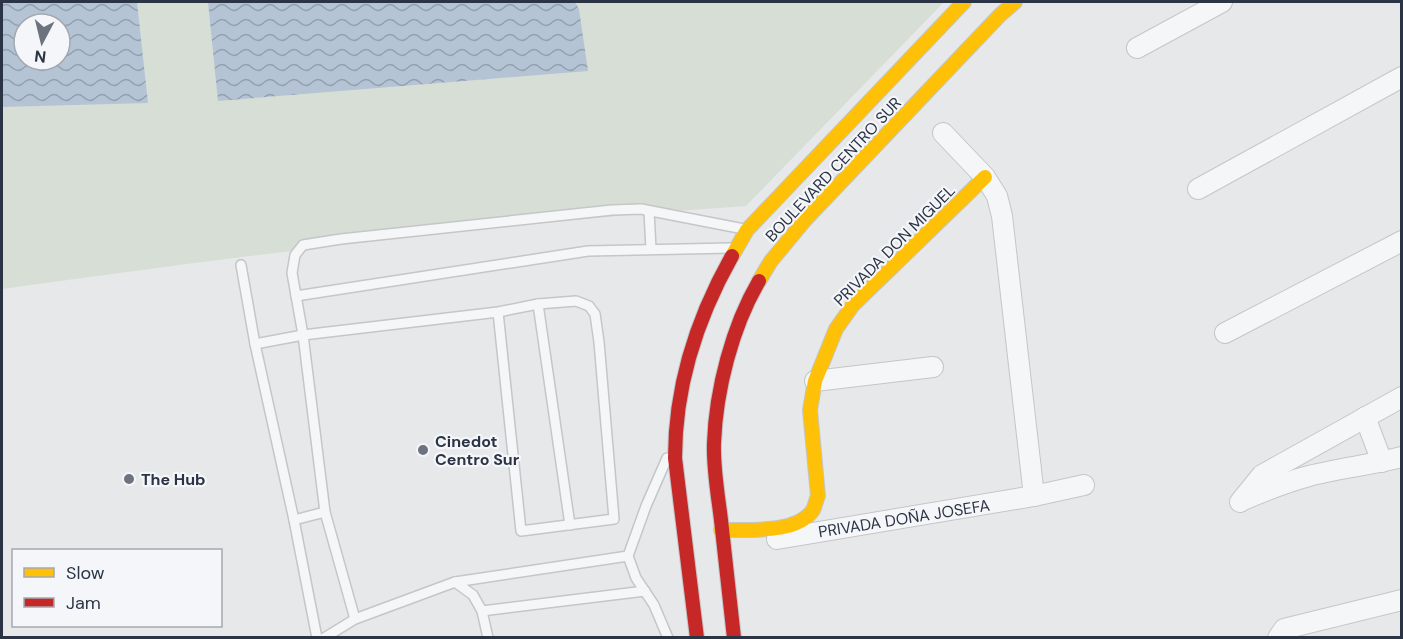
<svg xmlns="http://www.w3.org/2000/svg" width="1403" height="639" viewBox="0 0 1403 639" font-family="'DM Sans',sans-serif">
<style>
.green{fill:#d6ded6;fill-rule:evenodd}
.water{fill:url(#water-waves);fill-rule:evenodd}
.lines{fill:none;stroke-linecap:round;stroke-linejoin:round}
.lane-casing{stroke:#c4c6c8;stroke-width:12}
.street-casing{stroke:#c4c6c8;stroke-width:22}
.slow-casing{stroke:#c4c6c8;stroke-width:16}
.jam-casing{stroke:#c4c6c8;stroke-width:16}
.lane{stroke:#f5f6f7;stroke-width:9}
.street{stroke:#f5f6f7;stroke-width:20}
.slow{stroke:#ffc107;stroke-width:14}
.jam{stroke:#c62828;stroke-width:14}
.poi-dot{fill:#6c737f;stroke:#f4f6f9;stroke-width:2}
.labels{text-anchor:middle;stroke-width:4.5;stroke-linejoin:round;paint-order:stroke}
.street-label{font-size:16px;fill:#2b3445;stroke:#f4f6f9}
.poi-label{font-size:16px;font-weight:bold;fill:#2b3445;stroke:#f4f6f9;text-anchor:start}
</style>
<defs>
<pattern id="water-waves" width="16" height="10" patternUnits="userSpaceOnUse" patternTransform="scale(1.5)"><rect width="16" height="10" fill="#b4c4d5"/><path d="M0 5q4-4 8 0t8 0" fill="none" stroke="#93a0af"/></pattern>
</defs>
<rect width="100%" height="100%" fill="#e6e8ea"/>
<path class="green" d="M 2,2 L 944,2 L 746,206 C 497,223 249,255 2,289 ZM 24,24 L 60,24 L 60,60 L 24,60 Z"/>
<g class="water">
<path d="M 2,2 L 137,2 L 148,103 L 2,107 ZM 24,24 L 60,24 L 60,60 L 24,60 Z"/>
<path d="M 208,2 L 575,2 L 579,9 L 588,71 L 218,101 Z"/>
</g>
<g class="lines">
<defs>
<g id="lane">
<path d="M 649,211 L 651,249"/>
<path d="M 241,265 L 255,344"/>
<path d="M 296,296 L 588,251 L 731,248"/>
<path d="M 538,304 L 570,525"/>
<path d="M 667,458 L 646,506 L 628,556 L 636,578 L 654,605 L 668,638"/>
<path d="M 294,520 L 325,512"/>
<path d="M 455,582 L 473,595 L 482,611"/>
<path d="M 355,619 L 325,512 L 303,335 L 498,312 L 538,304 L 576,301 L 589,306 L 595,314 L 599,342 L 614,519 L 521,531 L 498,312"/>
<path d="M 317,638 L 294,520 L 255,344 L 303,335 L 292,273 L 295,255 L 303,245 L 341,239 L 612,210 L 641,209 L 744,229"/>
<path d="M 324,638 L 355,619 L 455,582 L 628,556"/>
<path d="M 488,638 L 482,611 L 645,591"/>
</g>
<g id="street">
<path d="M 1137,48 L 1222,2"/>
<path d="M 943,133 L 985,177 L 997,196 L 1002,216 L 1034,496"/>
<path d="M 1198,189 L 1402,77"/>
<path d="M 1225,333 L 1402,241"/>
<path d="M 815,381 L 933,367"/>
<path d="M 1365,417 L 1382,462"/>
<path d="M 1243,500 C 1264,491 1286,482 1309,476 C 1340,468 1371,465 1402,457"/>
<path d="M 1240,502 L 1262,475 L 1402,397"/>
<path d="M 777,539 L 1034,496 L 1084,485"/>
<path d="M 1278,638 L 1284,629 L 1402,600"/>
</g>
<g id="slow">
<path d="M 732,256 L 747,230 L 964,2"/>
<path d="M 759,281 L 771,261 L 805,220 L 1000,15 L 1015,2"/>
<path d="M 721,530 C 747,529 796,535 813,510 C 815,506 816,500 818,496 L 810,410 L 815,381 L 836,329 L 853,305 L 985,177"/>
</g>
<g id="jam">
<path d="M 697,638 L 675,458 C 675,387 697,318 732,256"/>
<path d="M 734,638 C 730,599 725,559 721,520 C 718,495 713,468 714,443 C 716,390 732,327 759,281"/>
</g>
</defs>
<use href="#lane" class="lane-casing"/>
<use href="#street" class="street-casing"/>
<use href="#slow" class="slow-casing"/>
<use href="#jam" class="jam-casing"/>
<use href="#lane" class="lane"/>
<use href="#street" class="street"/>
<use href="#slow" class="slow"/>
<use href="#jam" class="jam"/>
</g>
<g class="poi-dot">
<circle cx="423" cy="450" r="6"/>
<circle cx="129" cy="479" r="6"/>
</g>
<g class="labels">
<g class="street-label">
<text transform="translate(833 169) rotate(-47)" y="6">BOULEVARD CENTRO SUR</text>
<text transform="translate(894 245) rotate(-45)" y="6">PRIVADA DON MIGUEL</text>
<text transform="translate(904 518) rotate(-9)" y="6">PRIVADA DOÑA JOSEFA</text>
</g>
<g class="poi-label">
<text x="435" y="447">Cinedot<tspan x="435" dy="18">Centro Sur</tspan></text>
<text x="141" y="485">The Hub</text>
</g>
</g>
<rect width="1403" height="639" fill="none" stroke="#2b3445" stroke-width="6"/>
<rect x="12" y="549" width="210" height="78" fill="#f4f6f9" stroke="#a4a8b1" stroke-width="1.5"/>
<rect x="24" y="568" width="30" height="9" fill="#ffc107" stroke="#a4a8b1" stroke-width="1.5"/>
<text x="66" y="579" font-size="18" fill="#2b3445">Slow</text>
<rect x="24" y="598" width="30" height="9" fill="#c62828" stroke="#a4a8b1" stroke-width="1.5"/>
<text x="66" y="609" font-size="18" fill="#2b3445">Jam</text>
<g transform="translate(42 42) rotate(187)"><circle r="28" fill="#f4f6f9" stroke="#a4a8b1" stroke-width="1.5"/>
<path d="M0-4.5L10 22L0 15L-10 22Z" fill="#6c737f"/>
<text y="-9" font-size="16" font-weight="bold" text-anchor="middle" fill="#2b3445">N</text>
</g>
</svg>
